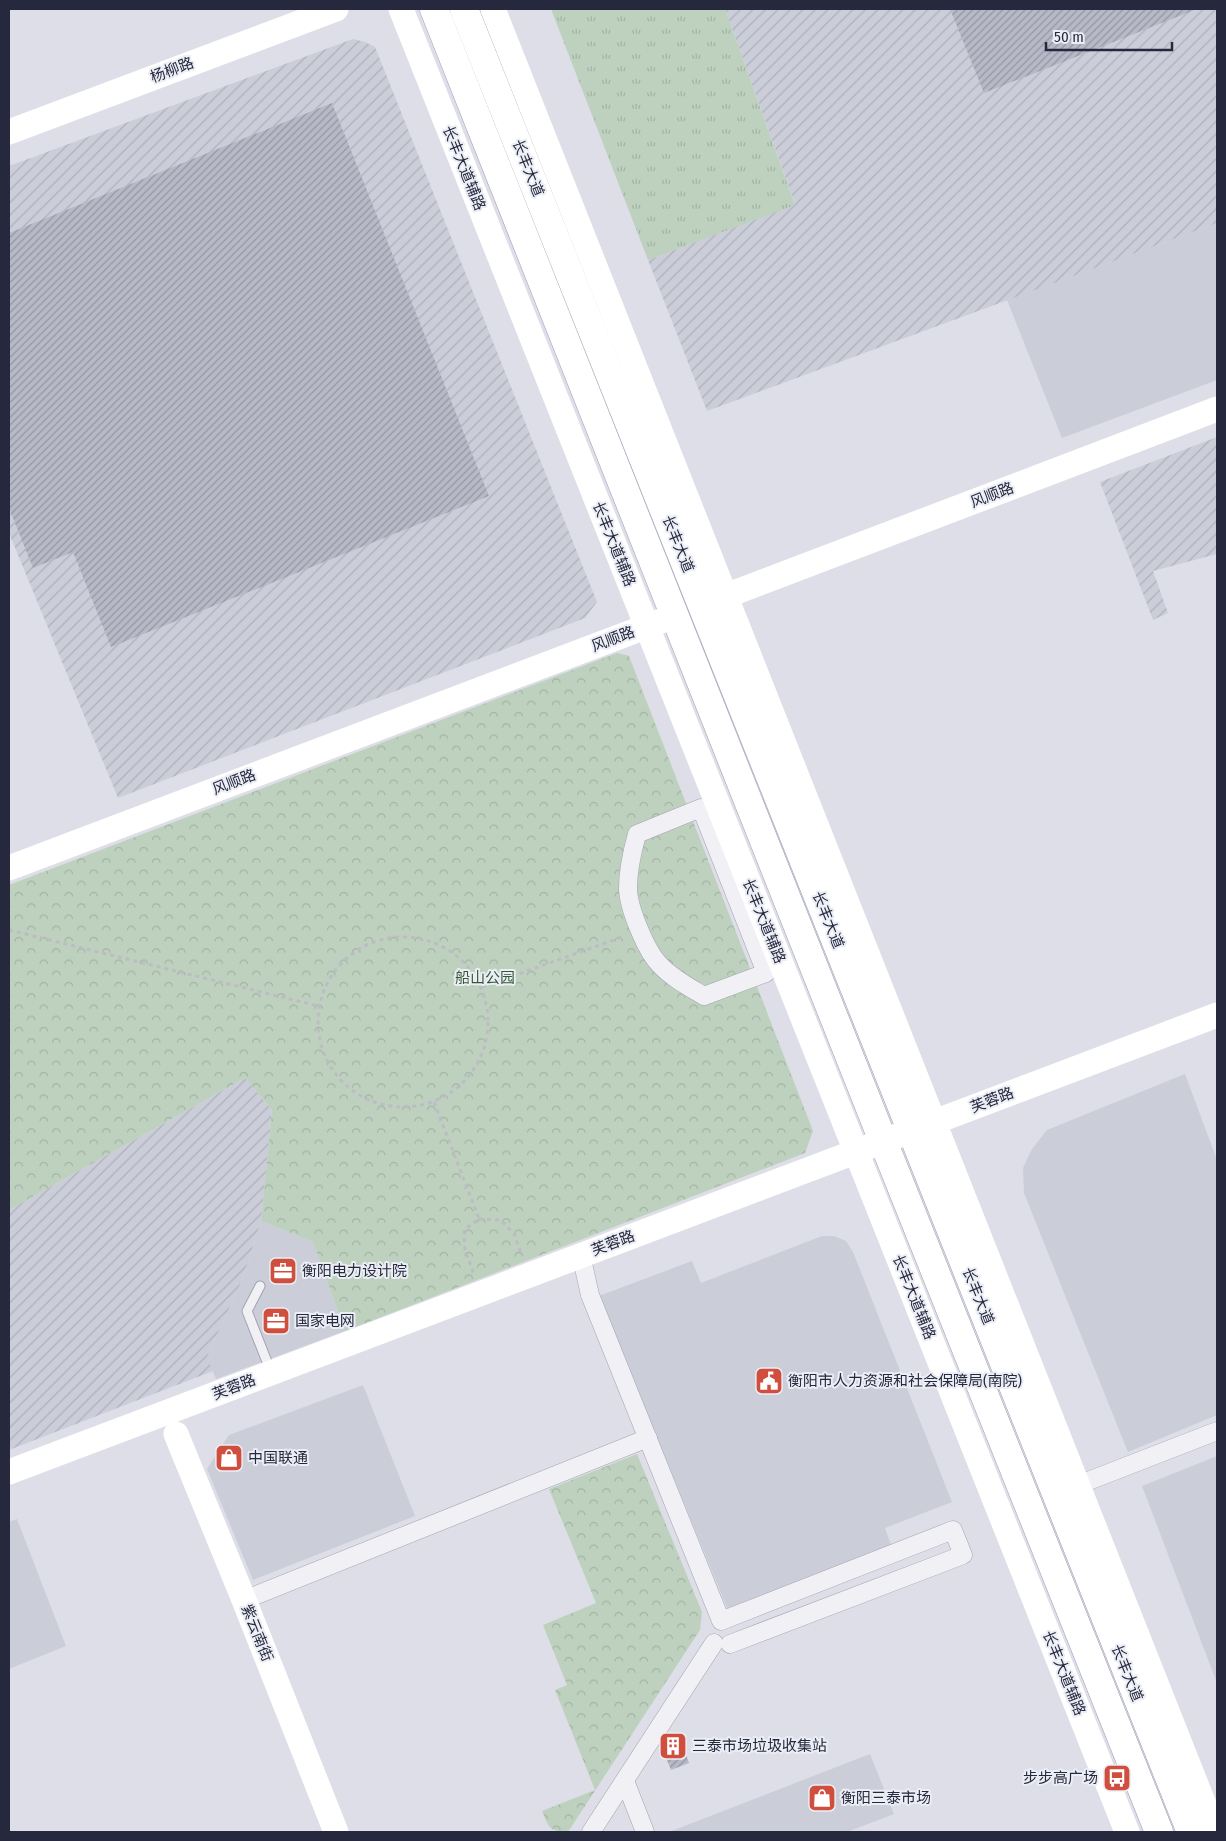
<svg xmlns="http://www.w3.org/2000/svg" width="1226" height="1841" viewBox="0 0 1226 1841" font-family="'Fira Sans Condensed','Noto Sans SC',sans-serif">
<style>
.built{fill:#cbcdd9}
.industrial{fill:url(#industrial-furrows)}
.grass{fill:url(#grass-tufts)}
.park{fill:url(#park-crowns)}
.building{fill:url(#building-hatch)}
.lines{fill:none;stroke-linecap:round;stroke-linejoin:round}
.lane-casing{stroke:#a2a4b1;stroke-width:11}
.street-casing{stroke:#a2a4b1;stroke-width:19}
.primary-casing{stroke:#9c9fb3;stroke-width:29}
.path{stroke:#bbbcc5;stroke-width:3;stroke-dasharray:4 4;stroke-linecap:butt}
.lane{stroke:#f0f0f5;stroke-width:9}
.street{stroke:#f0f0f5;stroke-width:18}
.secondary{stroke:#fff;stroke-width:25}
.primary{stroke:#fff;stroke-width:28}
.labels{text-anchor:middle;stroke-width:4;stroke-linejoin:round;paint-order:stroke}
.street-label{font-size:15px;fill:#26293e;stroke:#eceef5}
.park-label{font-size:15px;fill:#335a36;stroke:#eceef5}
.poi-label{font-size:15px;fill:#26293e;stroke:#eceef5;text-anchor:start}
</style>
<defs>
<pattern id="industrial-furrows" width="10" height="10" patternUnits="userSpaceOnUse" patternTransform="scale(1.25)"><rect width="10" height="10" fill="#cbcdd9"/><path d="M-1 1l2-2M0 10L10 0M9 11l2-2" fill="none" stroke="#aeb0bb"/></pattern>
<pattern id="grass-tufts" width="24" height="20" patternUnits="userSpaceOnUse" patternTransform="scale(1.25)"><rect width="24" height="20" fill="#bed1be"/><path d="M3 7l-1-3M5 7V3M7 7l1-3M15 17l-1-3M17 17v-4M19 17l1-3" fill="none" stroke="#a3b3a4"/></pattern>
<pattern id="park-crowns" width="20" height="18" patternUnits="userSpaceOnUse" patternTransform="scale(1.25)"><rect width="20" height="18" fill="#bed1be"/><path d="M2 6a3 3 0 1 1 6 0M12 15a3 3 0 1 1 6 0" fill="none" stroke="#a3b3a4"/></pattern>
<pattern id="building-hatch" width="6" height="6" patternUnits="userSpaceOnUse" patternTransform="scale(1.25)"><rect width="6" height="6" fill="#b7b9c7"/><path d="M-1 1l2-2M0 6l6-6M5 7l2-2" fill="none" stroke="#9596a3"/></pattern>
</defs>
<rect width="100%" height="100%" fill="#dddee7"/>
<g class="built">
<path d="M 1217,223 L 1217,380 L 1062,438 L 1007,300 Z"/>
<path d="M 1185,1074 L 1217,1160 L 1217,1415 L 1128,1452 L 1024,1193 L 1023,1168 L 1032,1149 L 1047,1130 Z"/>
<path d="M 261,1221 L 313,1242 L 345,1331 L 216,1379 L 207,1357 L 243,1278 Z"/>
<path d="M 822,1236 L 834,1236 L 846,1241 L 853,1252 L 952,1502 L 885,1528 L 891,1545 L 728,1610 L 599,1296 L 692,1261 L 701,1283 Z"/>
<path d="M 363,1385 L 415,1516 L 253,1580 L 207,1469 L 229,1435 Z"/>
<path d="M 1217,1456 L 1217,1683 L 1142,1486 Z"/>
<path d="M 17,1519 L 66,1646 L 9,1669 L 9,1522 Z"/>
<path d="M 870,1754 L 894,1814 L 847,1832 L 669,1832 Z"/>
</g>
<g class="industrial">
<path d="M 725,9 L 1217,9 L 1217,223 L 707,411 L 648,260 L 795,204 Z"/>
<path d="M 353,39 L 365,42 L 375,47 L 597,602 L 585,618 L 118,798 L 9,533 L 9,166 Z"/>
<path d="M 1217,437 L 1217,554 L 1153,571 L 1168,613 L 1153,620 L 1100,482 Z"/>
<path d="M 245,1078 L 272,1110 L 261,1221 L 243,1278 L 207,1357 L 213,1371 L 9,1450 L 9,1210 Z"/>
</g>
<path class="grass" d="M 551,9 L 725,9 L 795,205 L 648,260 Z"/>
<g class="park">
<path d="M 617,653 L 629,656 L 813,1131 L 805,1153 L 345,1331 L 313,1242 L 261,1221 L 272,1110 L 245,1078 L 9,1210 L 9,885 Z"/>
<path d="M 637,1454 L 702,1612 L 700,1630 L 568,1832 C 549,1832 549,1827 542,1811 L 595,1790 L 555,1690 L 567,1685 L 543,1625 L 596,1603 L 549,1489 Z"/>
</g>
<g class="building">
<path d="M 950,9 L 1197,9 L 984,93 Z"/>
<path d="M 332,103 L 489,496 L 111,647 L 73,552 L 33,568 L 9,508 L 9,233 Z"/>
<path d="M 679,1732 L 687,1752 L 685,1752 L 689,1763 L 671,1770 L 659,1740 Z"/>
</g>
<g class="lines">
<defs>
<path id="lane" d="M 260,1286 L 247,1311 L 271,1372"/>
<g id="street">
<path d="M 701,808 L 766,973 L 704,996 C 689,987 672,978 660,965 C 646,951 628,907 628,888 C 628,869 632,852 637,834 Z"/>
<path d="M 584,1268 L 590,1295 L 721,1621 L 953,1530 L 963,1555 L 730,1644"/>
<path d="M 1078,1485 L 1217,1431"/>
<path d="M 244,1600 L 648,1438"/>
<path d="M 625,1781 L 645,1832"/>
<path d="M 591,1832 L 714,1643"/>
</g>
<g id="primary">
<path d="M 434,9 L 883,1141 L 1159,1832"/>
<path d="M 464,9 L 1191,1832"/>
</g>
</defs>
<use href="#lane" class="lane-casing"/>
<use href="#street" class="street-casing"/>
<use href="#primary" class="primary-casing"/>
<g class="path">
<path d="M 9,930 L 318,1006"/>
<circle cx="403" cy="1022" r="85"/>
<path d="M 482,987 L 625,936"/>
<path d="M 434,1102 L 479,1219 L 464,1230 L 465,1250 L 474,1274"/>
<path d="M 479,1219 L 501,1220 L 514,1234 L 522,1256"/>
</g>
<use href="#lane" class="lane"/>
<use href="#street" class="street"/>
<g class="secondary">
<path d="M 401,9 L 1127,1832"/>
<path d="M 493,9 L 1215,1832"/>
<path d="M 9,132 L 336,9"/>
<path d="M 710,602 L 1217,409"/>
<path d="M 9,868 L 661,621"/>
<path d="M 176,1434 L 244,1600 L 336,1832"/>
<path d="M 9,1472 L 1217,1015"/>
</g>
<use href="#primary" class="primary"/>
</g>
<defs>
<symbol id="office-square" viewBox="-11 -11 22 22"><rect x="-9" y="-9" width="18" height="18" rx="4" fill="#d04e3e" stroke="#eceef5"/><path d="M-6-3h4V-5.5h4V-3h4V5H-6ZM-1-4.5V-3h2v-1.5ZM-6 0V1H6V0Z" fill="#fff"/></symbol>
<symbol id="civic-square" viewBox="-11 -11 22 22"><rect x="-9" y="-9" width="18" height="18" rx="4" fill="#d04e3e" stroke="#eceef5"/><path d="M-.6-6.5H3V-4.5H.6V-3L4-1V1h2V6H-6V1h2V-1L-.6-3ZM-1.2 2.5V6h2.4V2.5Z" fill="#fff"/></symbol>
<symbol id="shop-square" viewBox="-11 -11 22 22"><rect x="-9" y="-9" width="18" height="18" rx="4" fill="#d04e3e" stroke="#eceef5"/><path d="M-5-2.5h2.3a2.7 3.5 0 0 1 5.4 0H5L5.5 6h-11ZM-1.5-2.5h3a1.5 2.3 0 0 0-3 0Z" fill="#fff"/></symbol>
<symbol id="building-square" viewBox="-11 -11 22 22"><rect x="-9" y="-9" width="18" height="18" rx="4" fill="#d04e3e" stroke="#eceef5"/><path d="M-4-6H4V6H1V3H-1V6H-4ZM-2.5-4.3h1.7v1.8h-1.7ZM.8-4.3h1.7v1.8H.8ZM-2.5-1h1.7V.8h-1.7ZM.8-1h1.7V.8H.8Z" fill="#fff"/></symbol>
<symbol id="bus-square" viewBox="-11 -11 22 22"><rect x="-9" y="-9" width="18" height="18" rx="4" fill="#d04e3e" stroke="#eceef5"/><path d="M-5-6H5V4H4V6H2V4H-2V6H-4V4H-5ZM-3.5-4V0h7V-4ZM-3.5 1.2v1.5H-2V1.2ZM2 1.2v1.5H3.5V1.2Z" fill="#fff"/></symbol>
</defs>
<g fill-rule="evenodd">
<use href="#office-square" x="267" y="1255" width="32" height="32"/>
<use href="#office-square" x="260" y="1305" width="32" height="32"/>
<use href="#civic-square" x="753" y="1365" width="32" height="32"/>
<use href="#shop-square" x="213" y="1442" width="32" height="32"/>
<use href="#building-square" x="657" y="1730" width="32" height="32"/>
<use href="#bus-square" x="1101" y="1762" width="32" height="32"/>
<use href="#shop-square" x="806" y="1782" width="32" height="32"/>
</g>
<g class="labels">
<g class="street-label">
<text transform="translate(172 70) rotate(-21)" y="5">杨柳路</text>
<text transform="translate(464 168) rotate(68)" y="5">长丰大道辅路</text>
<text transform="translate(528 168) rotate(68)" y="5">长丰大道</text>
<text transform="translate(992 495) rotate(-21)" y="5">风顺路</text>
<text transform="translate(614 544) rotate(68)" y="5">长丰大道辅路</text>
<text transform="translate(678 544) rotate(68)" y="5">长丰大道</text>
<text transform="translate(613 639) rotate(-21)" y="5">风顺路</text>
<text transform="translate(234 782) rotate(-21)" y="5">风顺路</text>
<text transform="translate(828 920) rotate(68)" y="5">长丰大道</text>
<text transform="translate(764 921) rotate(68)" y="5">长丰大道辅路</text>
<text transform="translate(992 1100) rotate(-21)" y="5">芙蓉路</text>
<text transform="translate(613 1243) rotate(-21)" y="5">芙蓉路</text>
<text transform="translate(978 1296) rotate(68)" y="5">长丰大道</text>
<text transform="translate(914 1297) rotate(68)" y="5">长丰大道辅路</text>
<text transform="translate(234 1387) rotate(-21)" y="5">芙蓉路</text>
<text transform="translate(257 1633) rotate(68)" y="5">紫云南街</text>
<text transform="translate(1064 1673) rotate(68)" y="5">长丰大道辅路</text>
<text transform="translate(1127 1673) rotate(68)" y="5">长丰大道</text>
</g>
<g class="park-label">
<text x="485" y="983">船山公园</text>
</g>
<g class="poi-label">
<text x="302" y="1276">衡阳电力设计院</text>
<text x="295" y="1326">国家电网</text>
<text x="788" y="1386">衡阳市人力资源和社会保障局(南院)</text>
<text x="248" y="1463">中国联通</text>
<text x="692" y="1751">三泰市场垃圾收集站</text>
<text x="1098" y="1783" text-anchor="end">步步高广场</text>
<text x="841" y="1803">衡阳三泰市场</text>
</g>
</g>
<rect width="1226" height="1841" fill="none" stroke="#26293e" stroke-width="20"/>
<path d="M1046 42v8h126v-8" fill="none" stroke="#26293e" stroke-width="2.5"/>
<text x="1054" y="42" font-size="15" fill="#26293e" stroke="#eceef5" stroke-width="4" paint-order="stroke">50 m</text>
</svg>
